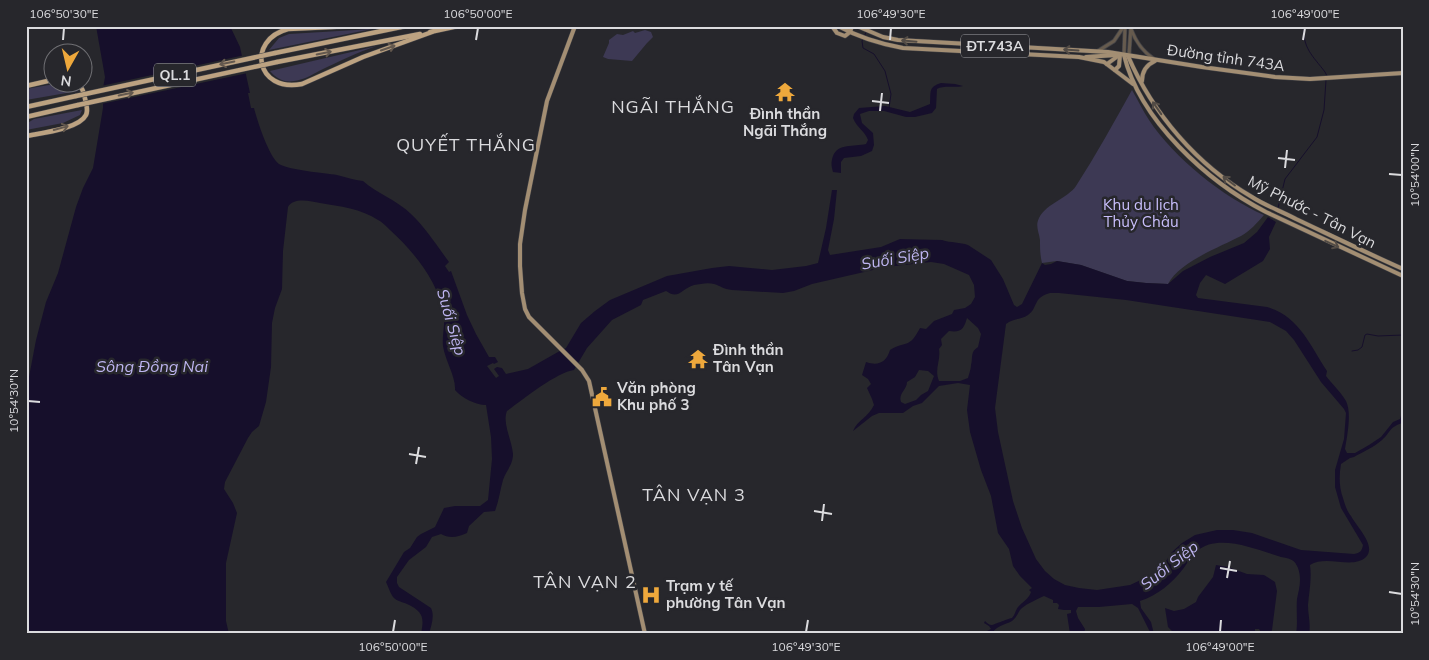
<svg xmlns="http://www.w3.org/2000/svg" width="1429" height="660" viewBox="0 0 1429 660" font-family="Mulish,sans-serif">
<style>
.green{fill:#3d3954}
.water{fill:#160f2b;fill-rule:evenodd}
.pier{fill:#27272c}
.lines{fill:none;stroke-linecap:round;stroke-linejoin:round}
.stream{stroke:#160f2b;stroke-width:1}
.minor-casing{stroke:#444448;stroke-width:4.5}
.major-casing{stroke:#444448;stroke-width:5}
.highway-casing{stroke:#444448;stroke-width:5.5}
.minor{stroke:#665b4e;stroke-width:3}
.major{stroke:#a38e73;stroke-width:4}
.highway{stroke:#bca281;stroke-width:4.5}
.highway-bridge-casing{stroke:#444448;stroke-width:5.5;stroke-linecap:butt}
.highway-bridge{stroke:#bca281;stroke-width:4.5}
.oneway{stroke:#524b45}
.oneway2{stroke:#63584e}
.ticks{fill:none;stroke:#dbdbde;stroke-width:2}
.labels{text-anchor:middle;stroke-width:5;stroke-linejoin:round;paint-order:stroke}
.shield{fill:#27272c;stroke:#a5a5a9;stroke-width:1}
.shield-label{font-size:14px;font-weight:bold;fill:#dbdbde}
.street-label{font-size:15px;fill:#dbdbde;stroke:#27272c}
.poi-label{font-size:15px;font-weight:bold;fill:#dbdbde;stroke:#27272c;text-anchor:start}
.park-label{font-size:15px;fill:#c8befb;stroke:#27272c}
.water-label{font-size:16px;font-style:italic;fill:#beb5f1;stroke:#27272c}
.quarter-label{font-size:18px;letter-spacing:1px;fill:#dbdbde;stroke:#27272c}
.neatline{fill:none;stroke:#dbdbde;stroke-width:2}
.ticks-label{font-size:12px;text-anchor:middle;fill:#dbdbde}
</style>
<rect width="100%" height="100%" fill="#27272c"/>
<g class="green">
<path d="M 372,29 L 269,50 L 279,38 L 289,34 Z"/>
<path d="M 645,30 L 651,32 L 653,37 L 647,43 L 632,61 L 608,59 L 603,57 L 609,43 L 609,40 L 617,34 L 623,35 L 633,31 L 635,33 Z"/>
<path d="M 377,46 C 357,52 338,62 319,71 C 312,75 303,80 294,81 C 284,83 276,78 270,71 Z"/>
<path d="M 68,83 L 73,84 L 78,91 L 26,100 L 26,89 L 60,83 Z"/>
<path d="M 1132,90 C 1138,100 1143,111 1149,120 C 1174,158 1223,197 1264,215 C 1257,223 1250,231 1241,236 C 1220,247 1179,262 1168,284 L 1146,283 L 1127,281 L 1081,265 L 1057,261 L 1042,263 C 1040,255 1040,248 1040,240 C 1039,232 1035,226 1039,218 C 1047,203 1068,198 1076,186 C 1096,155 1114,122 1132,90 Z"/>
<path d="M 82,110 L 80,115 L 63,123 L 26,130 L 26,124 L 34,119 Z"/>
</g>
<g class="water">
<path d="M 96,26 L 230,26 L 240,47 L 250,93 L 248,93 L 251,108 L 254,108 C 257,120 269,157 279,164 C 288,170 325,173 337,175 C 346,177 354,180 363,181 C 376,193 397,200 411,214 C 426,228 437,246 449,262 L 445,266 L 449,272 L 451,271 L 467,315 L 476,334 L 489,357 L 495,357 L 498,362 L 494,364 L 493,363 L 487,366 L 496,378 L 499,376 L 494,369 L 497,367 L 502,368 L 506,374 L 528,369 L 558,352 L 566,348 L 581,323 L 595,311 L 610,300 L 667,276 L 712,268 L 729,266 L 772,270 L 806,266 L 818,263 L 826,228 L 832,190 L 837,190 L 834,219 L 828,250 L 830,255 L 881,247 L 900,239 L 942,240 C 951,243 960,242 968,245 L 991,260 L 1003,279 L 1014,305 L 1017,307 L 1022,304 L 1042,263 L 1045,265 L 1051,264 L 1057,261 L 1081,265 L 1127,281 L 1146,283 L 1168,284 L 1183,271 L 1210,257 L 1244,243 L 1257,232 L 1268,217 L 1276,222 L 1269,237 L 1270,249 L 1263,261 L 1225,284 L 1206,275 L 1200,283 L 1196,295 L 1198,298 L 1267,307 C 1299,316 1310,345 1327,371 L 1326,376 C 1332,384 1341,392 1346,401 C 1352,413 1347,437 1345,449 L 1347,453 L 1355,453 L 1369,445 L 1381,437 L 1393,422 L 1400,419 L 1403,409 L 1402,423 C 1388,428 1391,432 1382,440 C 1374,447 1363,452 1354,457 L 1350,458 L 1341,464 C 1339,476 1339,487 1343,498 C 1345,505 1347,511 1351,516 C 1356,526 1377,546 1366,557 C 1352,570 1327,554 1310,565 C 1312,579 1309,592 1308,605 C 1308,615 1311,624 1309,634 L 1296,634 C 1298,623 1296,611 1297,599 C 1298,593 1300,587 1300,580 C 1300,576 1299,569 1297,566 C 1293,557 1286,559 1278,556 C 1255,549 1218,533 1197,551 C 1191,556 1187,564 1183,569 C 1172,583 1157,596 1140,601 L 1141,608 L 1151,622 L 1154,634 L 1151,634 L 1138,608 L 1132,604 L 1099,607 L 1078,607 L 1076,611 L 1078,618 L 1085,629 L 1084,634 L 1070,634 L 1067,614 L 1071,613 L 1071,610 L 1064,610 L 1058,609 L 1059,605 L 1057,603 L 1053,603 L 1053,600 L 1044,596 C 1036,600 1028,603 1022,608 C 1018,611 1017,618 1012,621 C 1005,625 995,626 992,634 L 976,634 L 983,633 L 991,629 L 989,626 L 984,623 L 985,621 C 987,623 989,625 992,625 C 993,625 1007,619 1012,618 C 1015,615 1015,611 1018,607 C 1022,602 1029,599 1031,592 L 1029,590 L 1032,588 L 1020,576 L 1013,566 L 1009,549 L 998,533 L 991,496 L 981,470 L 970,432 L 967,410 L 970,385 L 958,383 L 939,386 L 922,403 L 913,406 L 903,413 L 879,413 L 872,416 L 853,431 C 858,419 868,418 874,405 L 872,399 L 867,388 L 871,384 L 868,379 L 862,375 L 866,362 C 878,366 886,363 890,350 C 907,340 909,349 920,328 L 926,329 L 934,321 L 952,314 L 954,310 L 965,308 L 971,304 L 975,297 L 974,285 L 969,275 L 944,264 L 931,262 L 886,267 L 812,284 L 794,291 L 783,293 L 732,290 C 723,289 721,286 714,284 C 708,282 700,284 694,285 C 681,289 679,300 666,291 L 643,300 L 641,305 L 612,320 L 587,348 L 574,370 C 557,372 522,400 507,411 C 502,423 512,440 513,454 C 513,465 506,471 503,480 C 500,490 499,501 495,511 L 484,512 L 469,526 L 467,533 C 459,537 449,539 441,534 L 432,537 L 426,547 L 409,560 L 397,577 L 397,583 L 399,587 L 431,608 C 435,616 431,626 429,634 L 421,634 C 424,618 424,612 407,604 C 403,602 396,601 393,597 C 390,593 388,586 386,582 L 404,552 L 410,548 L 417,537 L 421,534 L 435,527 L 444,508 L 455,506 L 480,506 L 488,500 L 492,459 L 491,437 L 486,405 C 475,405 462,398 455,390 C 456,377 445,360 443,346 C 442,336 445,325 444,315 C 438,281 414,252 390,230 C 386,226 382,222 378,220 C 362,209 339,206 320,203 C 311,201 293,197 288,207 L 283,251 L 282,289 L 275,308 L 272,323 L 271,367 L 266,402 L 259,426 L 252,432 L 248,438 L 225,482 L 224,489 L 233,503 L 237,513 L 226,563 L 226,621 L 229,634 L 26,634 L 26,384 L 29,377 L 36,340 L 46,302 L 58,273 L 76,207 L 83,188 L 93,168 L 103,108 L 103,88 L 105,77 ZM 1050,293 L 1059,293 L 1126,300 L 1270,322 L 1286,331 L 1294,340 L 1321,382 L 1344,409 L 1346,413 L 1344,439 L 1335,470 L 1335,487 L 1341,508 L 1363,545 C 1362,551 1360,553 1354,554 L 1301,550 L 1252,533 L 1233,530 L 1217,530 L 1195,535 L 1182,543 L 1172,552 L 1164,564 L 1157,571 L 1145,578 L 1130,585 L 1097,590 L 1079,588 L 1065,585 L 1054,579 L 1045,571 L 1036,559 L 1022,528 L 1013,501 L 998,432 L 995,408 L 1006,324 C 1013,318 1021,320 1028,315 C 1039,307 1032,298 1050,293 ZM 967,318 L 978,328 L 981,334 L 978,347 C 970,352 973,357 971,365 C 971,369 969,374 968,378 L 960,381 L 939,381 C 934,369 941,361 939,349 L 942,345 L 941,339 L 949,331 C 962,333 964,328 967,318 ZM 919,370 L 928,371 L 934,376 L 928,391 L 921,395 L 916,400 L 905,404 L 901,402 C 898,393 907,390 907,382 L 915,377 Z"/>
<path d="M 941,83 L 955,84 L 963,86 C 955,88 943,85 937,89 L 936,108 L 932,113 L 915,117 L 906,117 L 884,111 L 869,111 L 860,114 L 862,123 L 873,133 L 874,145 L 872,151 L 861,156 L 844,158 L 841,162 L 841,173 L 833,172 C 831,165 831,162 833,156 C 838,143 854,147 866,144 L 868,140 C 865,131 857,128 853,118 L 854,114 L 859,108 L 885,106 L 910,112 L 930,104 C 931,92 928,87 941,83 Z"/>
<path d="M 1216,565 L 1228,567 L 1247,574 L 1264,575 L 1275,582 L 1277,591 L 1272,630 L 1270,634 L 1262,634 L 1259,629 L 1255,629 L 1255,634 L 1175,634 L 1168,627 L 1165,608 L 1174,611 L 1184,609 L 1196,602 L 1198,597 L 1213,577 Z"/>
</g>
<path class="pier" d="M 245,55 L 248,73 L 101,104 L 101,86 Z"/>
<g class="lines">
<g class="stream">
<path d="M 869,26 L 862,41 L 863,48 L 874,54 L 885,71 L 891,94 L 889,108"/>
<path d="M 1304,26 C 1302,48 1313,56 1325,72 L 1327,76"/>
<path d="M 1278,208 L 1285,179 L 1317,137 L 1324,110 L 1326,80"/>
<path d="M 1352,351 L 1358,350 L 1362,347 L 1365,335 L 1367,334 L 1378,336 L 1403,335"/>
</g>
<defs>
<g id="minor">
<path d="M 1131,29 C 1136,42 1142,51 1154,59"/>
<path d="M 1098,51 L 1114,41 L 1124,26"/>
<path d="M 1124,55 L 1125,27"/>
<path d="M 1129,55 L 1131,26"/>
</g>
<g id="major">
<path d="M 575,26 L 547,101 L 525,210 L 520,244 L 520,266 L 522,293 L 525,309 L 529,317 L 582,370 L 589,381 L 645,634"/>
<path d="M 832,26 L 837,33 L 845,36 L 850,32 L 852,26"/>
<path d="M 838,26 C 858,37 881,44 903,48 L 1079,57 L 1104,62 L 1133,84"/>
<path d="M 857,26 L 883,37 L 898,40 L 1108,52 L 1202,67 L 1275,77 L 1310,79 L 1403,73"/>
<path d="M 1124,55 C 1140,121 1208,182 1266,212 L 1403,276"/>
<path d="M 1128,56 C 1153,114 1197,165 1252,197 C 1266,206 1281,211 1296,219 C 1332,236 1367,253 1403,269"/>
<path d="M 1086,57 L 1116,55"/>
<path d="M 1107,64 L 1118,56"/>
<path d="M 1115,70 L 1119,66 L 1120,55"/>
<path d="M 1142,81 C 1142,71 1146,65 1155,61"/>
</g>
<g id="highway">
<path d="M 353,26 L 288,29 C 246,40 256,93 302,84 L 363,57 L 432,32"/>
<path d="M 430,32 L 458,26"/>
<path d="M 275,53 L 406,26"/>
<path d="M 277,62 L 420,34"/>
<path d="M 26,86 L 52,80"/>
<path d="M 26,107 L 76,96"/>
<path d="M 26,117 L 78,105"/>
<path d="M 26,136 C 41,133 79,129 86,115 C 88,111 87,108 86,103 C 84,95 84,88 76,82"/>
</g>
</defs>
<use href="#minor" class="minor-casing"/>
<use href="#major" class="major-casing"/>
<use href="#highway" class="highway-casing"/>
<use href="#minor" class="minor"/>
<use href="#major" class="major"/>
<use href="#highway" class="highway"/>
<defs>
<g id="highway-bridge">
<path d="M 76,96 L 275,53"/>
<path d="M 78,105 L 277,62"/>
</g>
</defs>
<use href="#highway-bridge" class="highway-bridge-casing"/>
<use href="#highway-bridge" class="highway-bridge"/>
</g>
<defs><path id="oneway-shaft" d="M-6 0H5M1.5-3L5.5 0L1.5 3" fill="none" stroke-width="1.6" stroke-linecap="round" stroke-linejoin="round" transform="scale(1.25)"/></defs>
<g class="oneway">
<use href="#oneway-shaft" transform="translate(909 41) rotate(-175)"/>
<use href="#oneway-shaft" transform="translate(1071 50) rotate(-176)"/>
<use href="#oneway-shaft" transform="translate(1157 108) rotate(-125)"/>
<use href="#oneway-shaft" transform="translate(1229 181) rotate(-143)"/>
<use href="#oneway-shaft" transform="translate(1332 244) rotate(25)"/>
</g>
<g class="oneway2">
<use href="#oneway-shaft" transform="translate(388 48) rotate(-19)"/>
<use href="#oneway-shaft" transform="translate(324 53) rotate(-11)"/>
<use href="#oneway-shaft" transform="translate(227 63) rotate(168)"/>
<use href="#oneway-shaft" transform="translate(126 94) rotate(-12)"/>
<use href="#oneway-shaft" transform="translate(61 128) rotate(-15)"/>
</g>
<path class="ticks" d="M 63,40 L 64,28M 476,40 L 478,28M 890,40 L 891,28M 1303,40 L 1305,28M 872,101 L 889,103M 880,111 L 882,93M 1278,158 L 1295,160M 1285,168 L 1287,150M 1389,174 L 1402,175M 28,401 L 40,402M 409,454 L 426,457M 416,464 L 419,447M 814,511 L 832,514M 822,521 L 824,504M 1220,568 L 1237,571M 1227,578 L 1230,561M 1389,592 L 1402,594M 393,632 L 395,620M 806,632 L 808,620M 1220,632 L 1221,620"/>
<defs>
<symbol id="temple-bare" viewBox="-9 -9 18 18"><path d="M0-6L5-2H3V0L6.5 2.5H4V6H1.5V3h-3V6H-4V2.5H-6.5L-3 0V-2H-5Z" fill="#eea83c" stroke="#27272c" stroke-width="2.5" paint-order="stroke"/></symbol>
<symbol id="civic-bare" viewBox="-9 -9 18 18"><path d="M-.6-6.5H3V-4.5H.6V-3L4-1V1h2V6H-6V1h2V-1L-.6-3ZM-1.2 2.5V6h2.4V2.5Z" fill="#eea83c" stroke="#27272c" stroke-width="2.5" paint-order="stroke"/></symbol>
<symbol id="hospital-bare" viewBox="-9 -9 18 18"><path d="M-5-5h3v3.5h4V-5h3V5h-3V1.5h-4V5h-3Z" fill="#eea83c" stroke="#27272c" stroke-width="2.5" paint-order="stroke"/></symbol>
</defs>
<g fill-rule="evenodd">
<use href="#temple-bare" x="771" y="78" width="28" height="28"/>
<use href="#temple-bare" x="684" y="345" width="28" height="28"/>
<use href="#civic-bare" x="588" y="383" width="28" height="28"/>
<use href="#hospital-bare" x="637" y="581" width="28" height="28"/>
</g>
<g class="labels">
<g class="shield">
<rect x="961" y="34.5" width="68" height="23" rx="4"/>
<rect x="154" y="63.5" width="42" height="23" rx="4"/>
</g>
<g class="shield-label">
<text x="995" y="51">ĐT.743A</text>
<text x="175" y="80">QL.1</text>
</g>
<g class="street-label">
<text transform="translate(1226 58) rotate(8)" y="5">Đường tỉnh 743A</text>
<text transform="translate(1312 212) rotate(27)" y="5">Mỹ Phước - Tân Vạn</text>
</g>
<g class="poi-label">
<text x="785" y="119" text-anchor="middle">Đình thần<tspan x="785" dy="17">Ngãi Thắng</tspan></text>
<text x="713" y="355">Đình thần<tspan x="713" dy="17">Tân Vạn</tspan></text>
<text x="617" y="393">Văn phòng<tspan x="617" dy="17">Khu phố 3</tspan></text>
<text x="666" y="591">Trạm y tế<tspan x="666" dy="17">phường Tân Vạn</tspan></text>
</g>
<g class="park-label">
<text x="1141" y="210">Khu du lịch<tspan x="1141" dy="17">Thủy Châu</tspan></text>
</g>
<g class="water-label">
<text transform="translate(895 258) rotate(-10)" y="6">Suối Siệp</text>
<text transform="translate(452 322) rotate(74)" y="6">Suối Siệp</text>
<text x="152" y="372">Sông Đồng Nai</text>
<text transform="translate(1169 565) rotate(-38)" y="6">Suối Siệp</text>
</g>
<g class="quarter-label">
<text x="673" y="113">NGÃI THẮNG</text>
<text x="466" y="151">QUYẾT THẮNG</text>
<text x="694" y="501">TÂN VẠN 3</text>
<text x="585" y="588">TÂN VẠN 2</text>
</g>
</g>
<rect width="1429" height="660" fill="none" stroke="#27272c" stroke-width="55"/>
<g transform="translate(68 68) rotate(188)"><circle r="24" fill="#27272c" stroke="#6f6f73"/>
<path d="M0-4L9 19L0 12L-9 19Z" fill="#eea83c"/>
<text y="-8" font-size="14" font-weight="bold" text-anchor="middle" fill="#dbdbde">N</text>
</g>
<rect x="28" y="28" width="1374" height="604" class="neatline"/>
<g class="ticks-label">
<text x="64" y="18">106°50'30"E</text>
<text x="478" y="18">106°50'00"E</text>
<text x="891" y="18">106°49'30"E</text>
<text x="1305" y="18">106°49'00"E</text>
<text transform="translate(1415 175) rotate(-90)" y="4">10°54'00"N</text>
<text transform="translate(14 401) rotate(-90)" y="4">10°54'30"N</text>
<text transform="translate(1415 594) rotate(-90)" y="4">10°54'30"N</text>
<text x="393" y="651">106°50'00"E</text>
<text x="806" y="651">106°49'30"E</text>
<text x="1220" y="651">106°49'00"E</text>
</g>
</svg>
